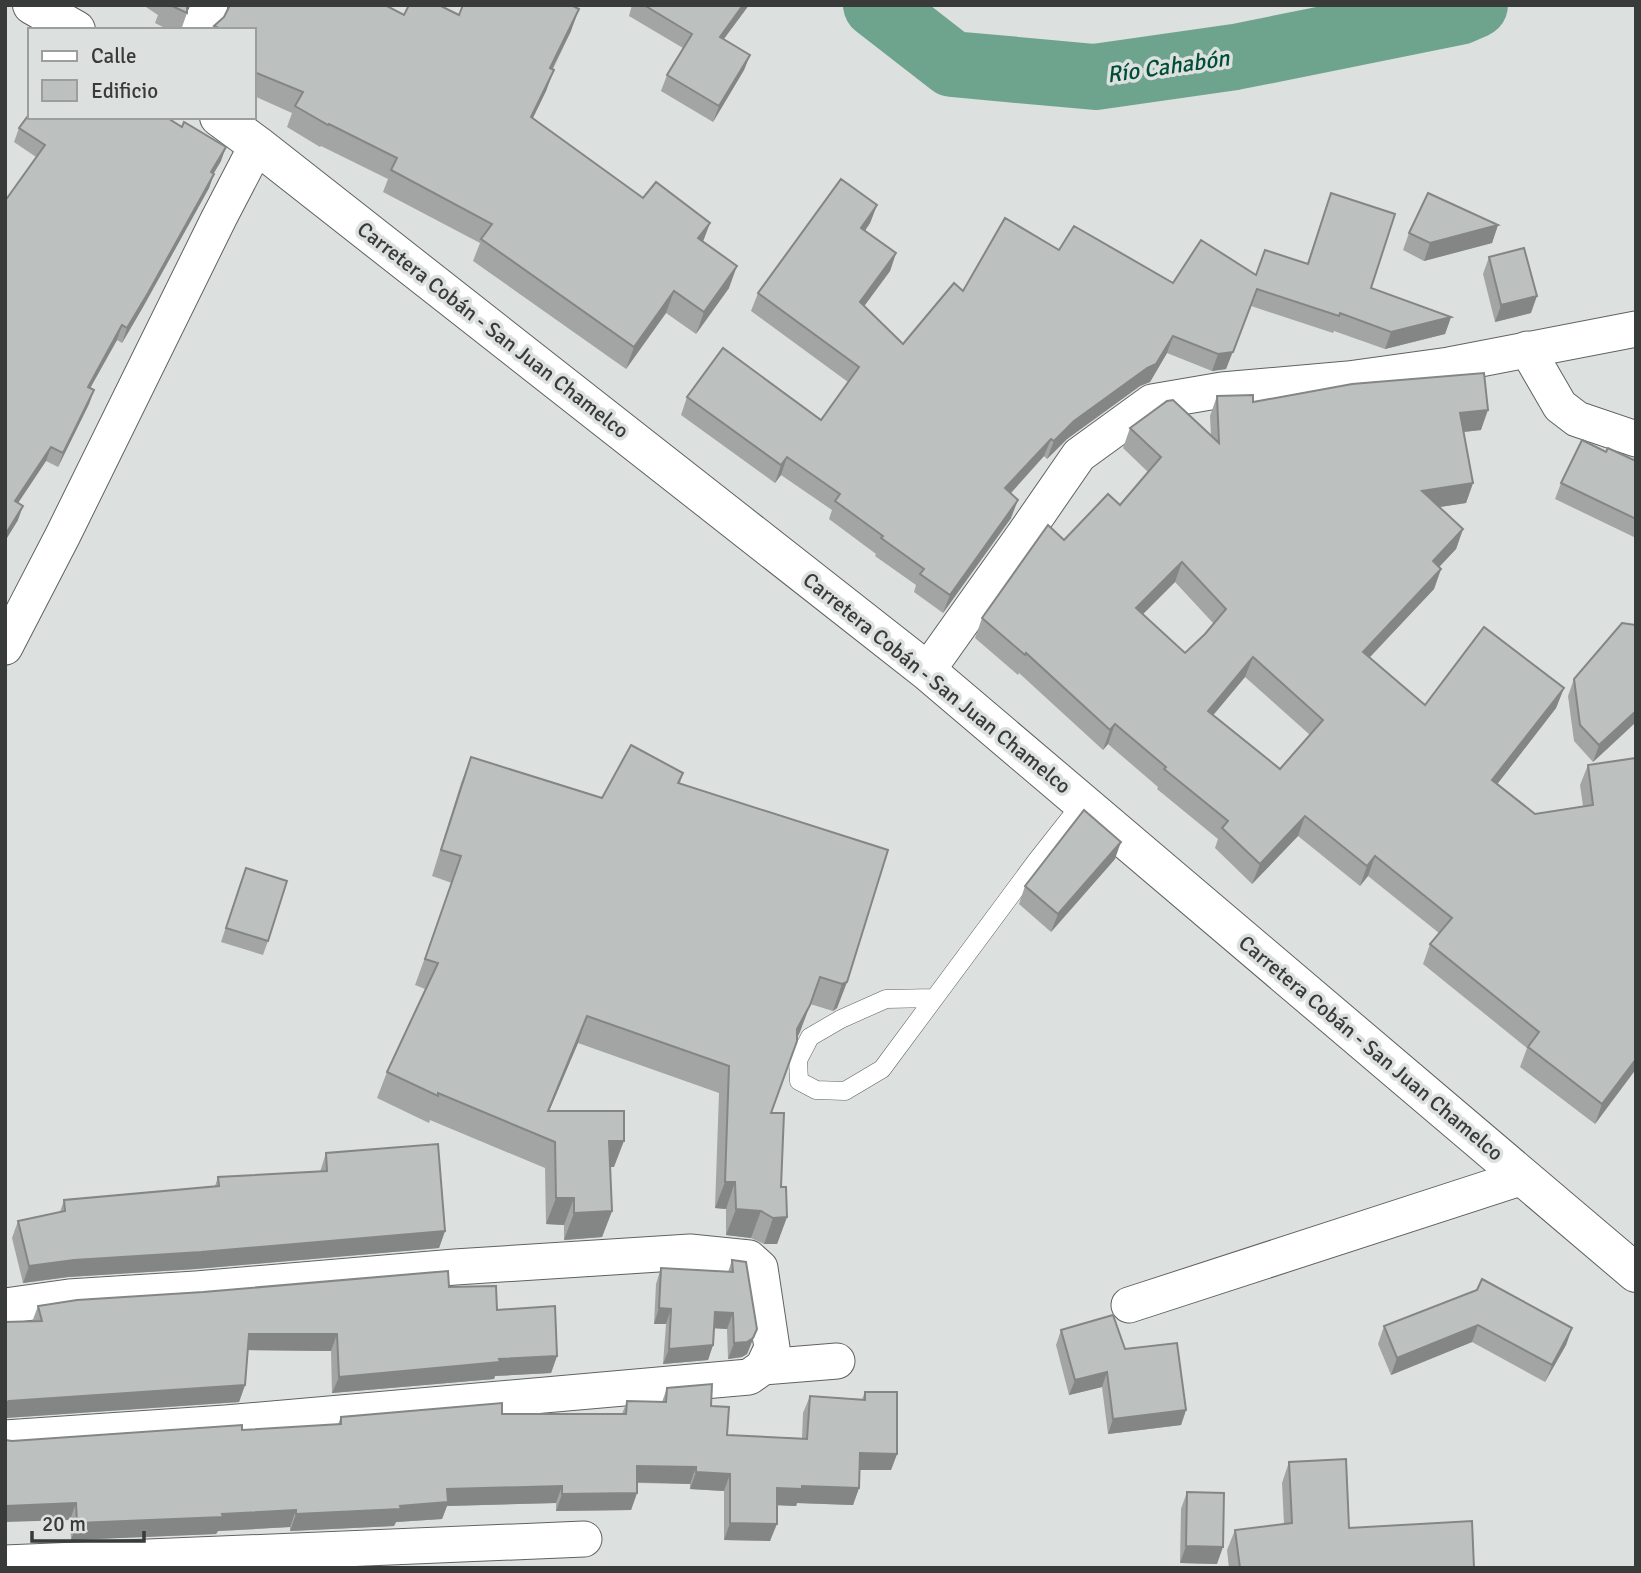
<svg xmlns="http://www.w3.org/2000/svg" width="1641" height="1573" viewBox="0 0 1641 1573" font-family="Signika,sans-serif">
<style>
.lines{fill:none;stroke-linecap:round;stroke-linejoin:round}
.river{stroke:#6ea48d;stroke-width:66}
.service-casing{stroke:#5f6260;stroke-width:19}
.minor-casing{stroke:#5f6260;stroke-width:37}
.secondary-casing{stroke:#5f6260;stroke-width:40}
.service{stroke:#fff;stroke-width:18}
.minor{stroke:#fff;stroke-width:35}
.secondary{stroke:#fff;stroke-width:38}
.wall{fill:#a2a5a3;fill-rule:evenodd}
.shaded-wall{fill:#848685}
.building{fill:#bcc0be;stroke:#848685;stroke-width:2;fill-rule:evenodd}
.labels{text-anchor:middle;stroke-width:7;stroke-linejoin:round;paint-order:stroke}
.street-label{font-size:21px;fill:#393a3a;stroke:#dce0de}
.water-label{font-size:23px;font-style:italic;fill:#014e38;stroke:#dce0de}
</style>
<rect width="100%" height="100%" fill="#dce0de"/>
<g class="lines">
<path class="river" d="M 876,5 L 952,64 L 1095,77 L 1235,57 L 1459,12 L 1475,5"/>
<defs>
<path id="service" d="M 934,998 L 886,999 L 841,1019 L 810,1037 L 798,1060 L 799,1081 L 816,1090 L 845,1091 L 882,1069 L 1037,860 L 1082,803"/>
<g id="minor">
<path d="M 198,30 L 210,5"/>
<path d="M 1527,349 L 1560,406 L 1577,419 L 1636,439"/>
<path d="M 5,647 L 63,535 L 219,218 L 257,145"/>
<path d="M 927,671 L 1023,536 L 1079,455 L 1152,402 L 1222,390 L 1348,379 L 1449,365 L 1636,329"/>
<path d="M 1129,1305 L 1523,1177"/>
<path d="M 5,1306 L 69,1297 L 196,1289 L 455,1267 L 690,1252 L 749,1258 L 760,1268 L 772,1348 L 763,1367 L 749,1377 L 226,1423 L 5,1438"/>
<path d="M 763,1367 L 837,1361"/>
<path d="M 5,1563 L 584,1539"/>
</g>
<g id="secondary">
<path d="M 32,5 L 76,30"/>
<path d="M 219,117 L 257,145 L 927,671 L 1636,1273"/>
</g>
</defs>
<use href="#service" class="service-casing"/>
<use href="#minor" class="minor-casing"/>
<use href="#secondary" class="secondary-casing"/>
<use href="#service" class="service"/>
<use href="#minor" class="minor"/>
<use href="#secondary" class="secondary"/>
</g>
<g class="wall">
<path d="M 143,5 L 188,5 L 187,13 L 181,30 L 169,30 L 155,23 L 158,15 Z"/>
<path d="M 632,5 L 749,5 L 724,39 L 750,55 L 744,70 L 713,122 L 661,91 L 667,75 L 683,48 L 629,16 Z"/>
<path d="M 404,15 L 459,15 L 571,31 L 553,69 L 546,91 L 533,118 L 643,198 L 710,223 L 703,241 L 729,288 L 696,334 L 666,313 L 626,369 L 473,261 L 480,243 L 383,192 L 388,179 L 321,146 L 320,147 L 287,127 L 292,113 L 254,96 L 254,30 L 213,30 L 214,26 Z"/>
<path d="M 19,128 L 221,161 L 214,173 L 209,188 L 143,307 L 122,343 L 117,340 L 90,388 L 94,390 L 89,404 L 58,467 L 46,461 L 18,503 L 18,520 L 5,541 L 36,157 L 14,142 Z"/>
<path d="M 1331,193 L 1371,288 L 1451,317 L 1445,334 L 1385,349 L 1334,331 L 1333,333 L 1251,306 L 1226,369 L 1212,371 L 1167,353 L 1150,382 L 1140,386 L 1067,439 L 1047,459 L 1044,456 L 1011,493 L 1011,518 L 943,613 L 914,592 L 916,585 L 875,556 L 876,554 L 829,519 L 832,510 L 781,475 L 775,483 L 681,415 L 687,397 L 821,420 L 848,382 L 751,311 L 758,293 L 877,205 L 870,223 L 865,230 L 896,253 L 890,271 L 864,306 L 903,344 L 963,291 L 1059,250 L 1173,283 L 1256,275 L 1307,264 Z"/>
<path d="M 1498,225 L 1492,243 L 1424,261 L 1403,250 L 1409,233 Z"/>
<path d="M 1489,257 L 1531,313 L 1495,322 L 1483,274 Z"/>
<path d="M 1217,396 L 1253,402 L 1481,430 L 1464,432 L 1473,483 L 1466,503 L 1439,507 L 1463,529 L 1456,549 L 1439,567 L 1441,569 L 1434,589 L 1369,657 L 1425,705 L 1564,688 L 1556,708 L 1497,784 L 1535,814 L 1583,806 L 1580,785 L 1588,765 L 1636,1069 L 1595,1124 L 1520,1067 L 1527,1048 L 1423,964 L 1430,944 L 1439,933 L 1368,876 L 1360,886 L 1298,836 L 1252,884 L 1215,848 L 1218,839 L 1157,789 L 1158,787 L 1108,744 L 1103,750 L 1019,673 L 1018,675 L 975,638 L 982,618 L 1064,540 L 1120,505 L 1148,472 L 1123,448 L 1130,428 L 1211,435 L 1210,416 ZM 1175,582 L 1214,624 L 1205,634 L 1185,653 L 1143,614 ZM 1245,677 L 1310,735 L 1280,769 L 1213,715 Z"/>
<path d="M 1606,452 L 1636,461 L 1636,538 L 1555,499 L 1561,483 Z"/>
<path d="M 1574,679 L 1636,722 L 1593,762 L 1574,741 L 1568,696 Z"/>
<path d="M 471,757 L 602,798 L 683,773 L 680,783 L 847,982 L 837,1008 L 833,1011 L 810,1004 L 797,1038 L 771,1113 L 781,1187 L 787,1217 L 777,1244 L 764,1244 L 751,1238 L 726,1235 L 726,1209 L 715,1208 L 719,1093 L 578,1043 L 549,1111 L 614,1167 L 610,1167 L 612,1211 L 602,1237 L 564,1240 L 564,1225 L 546,1224 L 545,1168 L 430,1120 L 429,1123 L 377,1098 L 387,1072 L 425,989 L 415,985 L 452,883 L 432,876 L 461,783 Z"/>
<path d="M 1115,859 L 1051,932 L 1019,904 L 1025,886 Z"/>
<path d="M 241,881 L 268,941 L 263,955 L 221,942 Z"/>
<path d="M 326,1153 L 445,1231 L 439,1248 L 195,1269 L 68,1277 L 23,1283 L 12,1238 L 18,1221 L 60,1212 L 64,1200 L 215,1186 L 218,1177 L 320,1172 Z"/>
<path d="M 732,1260 L 757,1329 L 747,1354 L 742,1357 L 728,1359 L 727,1329 L 714,1328 L 713,1345 L 708,1360 L 663,1364 L 666,1324 L 654,1324 L 656,1284 L 661,1268 L 728,1272 Z"/>
<path d="M 449,1287 L 497,1310 L 557,1356 L 551,1373 L 495,1376 L 494,1379 L 332,1393 L 331,1351 L 248,1350 L 245,1385 L 239,1402 L 5,1418 L 5,1322 L 32,1322 L 38,1306 Z"/>
<path d="M 1477,1290 L 1572,1328 L 1566,1345 L 1545,1382 L 1472,1342 L 1391,1375 L 1378,1344 L 1384,1326 Z"/>
<path d="M 1061,1330 L 1125,1349 L 1186,1410 L 1181,1425 L 1108,1434 L 1102,1387 L 1069,1395 L 1056,1345 Z"/>
<path d="M 667,1388 L 711,1406 L 727,1435 L 802,1438 L 803,1413 L 810,1396 L 862,1399 L 865,1392 L 897,1454 L 891,1470 L 859,1470 L 859,1488 L 853,1505 L 797,1503 L 796,1506 L 777,1505 L 770,1541 L 724,1540 L 724,1491 L 690,1489 L 690,1484 L 637,1483 L 637,1493 L 631,1510 L 556,1511 L 556,1503 L 447,1506 L 442,1519 L 396,1522 L 394,1526 L 290,1531 L 290,1527 L 218,1531 L 216,1534 L 71,1540 L 70,1520 L 12,1441 L 242,1430 L 338,1424 L 341,1417 L 622,1414 L 627,1401 L 662,1402 Z"/>
<path d="M 1289,1462 L 1349,1528 L 1474,1568 L 1229,1568 L 1227,1550 L 1235,1530 L 1284,1524 L 1282,1483 Z"/>
<path d="M 1187,1492 L 1217,1564 L 1180,1563 L 1181,1509 Z"/>
</g>
<g class="shaded-wall">
<path d="M 743,5 L 749,5 L 714,52 L 720,37 Z"/>
<path d="M 579,9 L 571,31 L 542,89 L 550,68 Z"/>
<path d="M 750,55 L 744,70 L 713,122 L 719,106 Z"/>
<path d="M 554,70 L 546,91 L 523,138 L 531,117 Z"/>
<path d="M 226,147 L 221,161 L 206,186 L 211,172 Z"/>
<path d="M 214,174 L 209,188 L 143,307 L 122,343 L 127,328 Z"/>
<path d="M 877,205 L 870,223 L 855,246 L 861,228 Z"/>
<path d="M 710,223 L 702,244 L 698,238 Z"/>
<path d="M 1498,225 L 1492,243 L 1424,261 L 1430,243 Z"/>
<path d="M 896,253 L 890,271 L 854,320 L 860,302 Z"/>
<path d="M 737,266 L 729,288 L 696,334 L 704,312 Z"/>
<path d="M 1257,289 L 1226,369 L 1212,371 L 1218,354 Z"/>
<path d="M 674,291 L 666,313 L 626,369 L 634,347 Z"/>
<path d="M 1537,296 L 1531,313 L 1495,322 L 1501,305 Z"/>
<path d="M 1451,317 L 1445,334 L 1385,349 L 1391,332 Z"/>
<path d="M 122,325 L 117,340 L 83,401 L 88,387 Z"/>
<path d="M 1173,336 L 1167,353 L 1150,382 L 1140,386 L 1067,439 L 1047,459 L 1054,441 L 1074,421 Z"/>
<path d="M 94,390 L 89,404 L 58,467 L 63,453 Z"/>
<path d="M 1488,410 L 1481,430 L 1453,433 L 1460,413 Z"/>
<path d="M 1051,439 L 1044,456 L 999,506 L 1005,488 Z"/>
<path d="M 51,447 L 46,461 L 10,515 L 15,501 Z"/>
<path d="M 787,457 L 781,475 L 775,483 L 781,465 Z"/>
<path d="M 1473,483 L 1466,503 L 1414,511 L 1422,491 Z"/>
<path d="M 1018,500 L 1011,518 L 943,613 L 950,595 Z"/>
<path d="M 23,506 L 18,520 L 5,541 L 5,535 Z"/>
<path d="M 1463,529 L 1456,549 L 1426,581 L 1433,561 Z"/>
<path d="M 1182,562 L 1175,582 L 1129,628 L 1136,608 Z"/>
<path d="M 1441,569 L 1434,589 L 1356,672 L 1363,652 Z"/>
<path d="M 1253,657 L 1245,677 L 1200,731 L 1208,711 Z"/>
<path d="M 1564,688 L 1556,708 L 1485,800 L 1492,780 Z"/>
<path d="M 1636,711 L 1636,722 L 1593,762 L 1599,745 Z"/>
<path d="M 1115,724 L 1108,744 L 1103,750 L 1110,730 Z"/>
<path d="M 1305,816 L 1298,836 L 1252,884 L 1260,864 Z"/>
<path d="M 1121,842 L 1115,859 L 1051,932 L 1058,914 Z"/>
<path d="M 1375,856 L 1368,876 L 1360,886 L 1367,866 Z"/>
<path d="M 847,982 L 837,1008 L 833,1011 L 842,984 Z"/>
<path d="M 810,1005 L 800,1032 L 788,1055 L 797,1029 Z"/>
<path d="M 587,1016 L 578,1043 L 538,1137 L 548,1111 Z"/>
<path d="M 1636,1059 L 1636,1069 L 1595,1124 L 1602,1104 Z"/>
<path d="M 609,1141 L 624,1141 L 614,1167 L 599,1167 Z"/>
<path d="M 725,1182 L 735,1182 L 726,1209 L 715,1208 Z"/>
<path d="M 556,1198 L 574,1198 L 564,1225 L 546,1224 Z"/>
<path d="M 736,1209 L 761,1211 L 751,1238 L 726,1235 Z"/>
<path d="M 612,1211 L 602,1237 L 564,1240 L 574,1213 Z"/>
<path d="M 787,1217 L 777,1244 L 764,1244 L 773,1218 Z"/>
<path d="M 445,1231 L 439,1248 L 195,1269 L 68,1277 L 23,1283 L 29,1266 L 74,1260 Z"/>
<path d="M 659,1308 L 671,1309 L 666,1324 L 654,1324 Z"/>
<path d="M 715,1312 L 733,1313 L 727,1329 L 709,1328 Z"/>
<path d="M 1478,1325 L 1472,1342 L 1391,1375 L 1397,1358 Z"/>
<path d="M 1572,1328 L 1566,1345 L 1545,1382 L 1552,1365 Z"/>
<path d="M 757,1329 L 747,1354 L 742,1357 L 728,1359 L 734,1343 Z"/>
<path d="M 249,1334 L 337,1334 L 331,1351 L 243,1350 Z"/>
<path d="M 713,1345 L 708,1360 L 663,1364 L 669,1349 Z"/>
<path d="M 557,1356 L 551,1373 L 495,1376 L 494,1379 L 332,1393 L 339,1377 L 499,1359 Z"/>
<path d="M 1107,1372 L 1102,1387 L 1069,1395 L 1075,1380 Z"/>
<path d="M 245,1385 L 239,1402 L 5,1418 L 5,1403 L 9,1401 Z"/>
<path d="M 1186,1410 L 1181,1425 L 1108,1434 L 1113,1419 Z"/>
<path d="M 860,1453 L 897,1454 L 891,1470 L 854,1470 Z"/>
<path d="M 637,1466 L 696,1467 L 690,1484 L 631,1482 Z"/>
<path d="M 696,1472 L 730,1474 L 724,1491 L 690,1489 Z"/>
<path d="M 562,1486 L 556,1503 L 447,1506 L 442,1519 L 396,1522 L 394,1526 L 290,1531 L 296,1514 L 447,1489 Z"/>
<path d="M 802,1486 L 859,1488 L 853,1505 L 797,1503 L 796,1506 L 771,1505 L 777,1488 Z"/>
<path d="M 637,1493 L 631,1510 L 556,1511 L 562,1494 Z"/>
<path d="M 76,1503 L 70,1520 L 5,1522 L 5,1506 Z"/>
<path d="M 296,1510 L 290,1527 L 218,1531 L 216,1534 L 71,1540 L 77,1523 Z"/>
<path d="M 730,1523 L 777,1524 L 770,1541 L 724,1540 Z"/>
<path d="M 1186,1546 L 1223,1547 L 1217,1564 L 1180,1563 Z"/>
</g>
<g class="building">
<path d="M 170,5 L 187,5 L 187,13 Z"/>
<path d="M 230,5 L 385,5 L 404,15 L 409,5 L 439,5 L 459,15 L 463,5 L 571,5 L 579,9 L 550,68 L 554,70 L 531,117 L 643,198 L 656,182 L 710,223 L 698,238 L 737,266 L 704,312 L 674,291 L 634,347 L 481,239 L 492,224 L 391,170 L 397,158 L 329,124 L 328,125 L 295,106 L 303,92 L 254,72 L 254,30 L 218,30 L 219,28 L 214,26 L 224,17 Z"/>
<path d="M 644,5 L 743,5 L 720,37 L 750,55 L 719,106 L 667,75 L 692,34 Z"/>
<path d="M 30,113 L 30,117 L 166,117 L 182,127 L 184,122 L 226,147 L 211,172 L 214,174 L 148,293 L 127,328 L 122,325 L 88,387 L 94,390 L 63,453 L 51,447 L 15,501 L 23,506 L 5,535 L 5,201 L 45,145 L 19,128 Z"/>
<path d="M 841,179 L 877,205 L 861,228 L 896,253 L 860,302 L 903,344 L 954,283 L 963,291 L 1005,218 L 1059,250 L 1074,226 L 1173,283 L 1201,240 L 1256,275 L 1265,250 L 1308,264 L 1331,193 L 1395,214 L 1371,288 L 1451,317 L 1391,332 L 1340,313 L 1339,316 L 1257,289 L 1233,352 L 1218,354 L 1173,336 L 1156,364 L 1147,368 L 1074,421 L 1054,441 L 1051,439 L 1005,488 L 1018,500 L 950,595 L 920,574 L 924,569 L 881,538 L 883,536 L 835,501 L 840,494 L 787,457 L 781,465 L 687,397 L 723,348 L 821,420 L 859,367 L 758,293 Z"/>
<path d="M 1428,193 L 1498,225 L 1430,243 L 1409,233 Z"/>
<path d="M 1524,248 L 1537,296 L 1501,305 L 1489,257 Z"/>
<path d="M 1484,373 L 1488,410 L 1460,413 L 1473,483 L 1422,491 L 1463,529 L 1433,561 L 1441,569 L 1363,652 L 1425,705 L 1484,627 L 1564,688 L 1492,780 L 1535,814 L 1593,805 L 1588,765 L 1636,758 L 1636,1059 L 1602,1104 L 1528,1047 L 1539,1032 L 1430,944 L 1452,918 L 1375,856 L 1367,866 L 1305,816 L 1260,864 L 1222,828 L 1228,821 L 1164,769 L 1166,767 L 1115,724 L 1110,730 L 1026,653 L 1025,655 L 982,618 L 1048,525 L 1064,540 L 1108,494 L 1120,505 L 1161,457 L 1130,428 L 1167,401 L 1173,400 L 1219,443 L 1217,396 L 1253,395 L 1253,402 L 1352,384 ZM 1182,562 L 1226,609 L 1205,634 L 1185,653 L 1136,608 ZM 1253,657 L 1323,720 L 1280,769 L 1208,711 Z"/>
<path d="M 1582,440 L 1606,452 L 1608,448 L 1636,461 L 1636,519 L 1561,483 Z"/>
<path d="M 1622,623 L 1636,625 L 1636,711 L 1599,745 L 1580,725 L 1574,679 Z"/>
<path d="M 631,745 L 683,773 L 678,783 L 888,850 L 847,982 L 842,984 L 820,977 L 810,1005 L 797,1029 L 797,1041 L 771,1113 L 784,1113 L 781,1187 L 786,1187 L 787,1217 L 773,1218 L 761,1211 L 736,1209 L 735,1182 L 725,1182 L 729,1066 L 587,1016 L 548,1111 L 624,1111 L 624,1141 L 609,1141 L 612,1211 L 574,1213 L 574,1198 L 556,1198 L 555,1142 L 438,1093 L 438,1096 L 387,1072 L 438,963 L 425,959 L 461,856 L 441,850 L 471,757 L 602,798 Z"/>
<path d="M 1084,810 L 1121,842 L 1058,914 L 1025,886 Z"/>
<path d="M 246,868 L 287,881 L 268,941 L 226,928 Z"/>
<path d="M 438,1144 L 445,1231 L 201,1252 L 74,1260 L 29,1266 L 18,1221 L 65,1211 L 64,1200 L 219,1186 L 218,1177 L 327,1171 L 326,1153 Z"/>
<path d="M 732,1260 L 746,1262 L 757,1329 L 753,1338 L 747,1342 L 734,1343 L 733,1313 L 715,1312 L 713,1345 L 669,1349 L 671,1309 L 659,1308 L 661,1268 L 733,1272 Z"/>
<path d="M 448,1271 L 449,1287 L 496,1286 L 497,1310 L 555,1306 L 557,1356 L 499,1359 L 500,1362 L 339,1377 L 337,1334 L 249,1334 L 245,1385 L 9,1401 L 5,1403 L 5,1322 L 42,1321 L 38,1306 L 77,1300 L 203,1292 Z"/>
<path d="M 1482,1279 L 1572,1328 L 1552,1365 L 1478,1325 L 1397,1358 L 1384,1326 L 1477,1290 Z"/>
<path d="M 1113,1315 L 1125,1349 L 1177,1343 L 1186,1410 L 1113,1419 L 1107,1372 L 1075,1380 L 1061,1330 Z"/>
<path d="M 712,1384 L 711,1406 L 729,1407 L 727,1435 L 807,1439 L 810,1396 L 865,1400 L 865,1392 L 897,1392 L 897,1454 L 860,1453 L 859,1488 L 802,1486 L 802,1489 L 777,1488 L 777,1524 L 730,1523 L 730,1474 L 696,1472 L 696,1467 L 637,1466 L 637,1493 L 562,1494 L 562,1486 L 447,1489 L 448,1502 L 400,1506 L 401,1509 L 296,1514 L 296,1510 L 222,1514 L 223,1517 L 77,1523 L 76,1503 L 5,1506 L 5,1440 L 12,1441 L 242,1425 L 242,1430 L 341,1424 L 341,1417 L 502,1403 L 502,1414 L 626,1414 L 627,1401 L 666,1402 L 667,1388 Z"/>
<path d="M 1346,1459 L 1349,1528 L 1472,1521 L 1474,1568 L 1240,1568 L 1235,1530 L 1292,1523 L 1289,1462 Z"/>
<path d="M 1187,1492 L 1224,1493 L 1223,1547 L 1186,1546 Z"/>
</g>
<g class="labels">
<g class="street-label">
<text transform="translate(493 330) rotate(38)" y="7">Carretera Cobán - San Juan Chamelco</text>
<text transform="translate(937 683) rotate(39)" y="7">Carretera Cobán - San Juan Chamelco</text>
<text transform="translate(1371 1048) rotate(40)" y="7">Carretera Cobán - San Juan Chamelco</text>
</g>
<g class="water-label">
<text transform="translate(1168 66) rotate(-8)" y="8">Río Cahabón</text>
</g>
</g>
<rect width="1641" height="1573" fill="none" stroke="#393a3a" stroke-width="14"/>
<rect x="28" y="28" width="228" height="91" fill="#dce0de" stroke="#9b9e9c" stroke-width="2"/>
<rect x="42" y="51" width="35" height="10" fill="#ffffff" stroke="#9b9e9c" stroke-width="2"/>
<text x="91" y="63" font-size="21" fill="#393a3a">Calle</text>
<rect x="42" y="80" width="35" height="21" fill="#bcc0be" stroke="#9b9e9c" stroke-width="2"/>
<text x="91" y="98" font-size="21" fill="#393a3a">Edificio</text>
<path d="M32 1531v10h112v-10" fill="none" stroke="#393a3a" stroke-width="3.5"/>
<text x="42" y="1531" font-size="21" fill="#393a3a" stroke="#dce0de" stroke-width="5" paint-order="stroke">20 m</text>
</svg>
